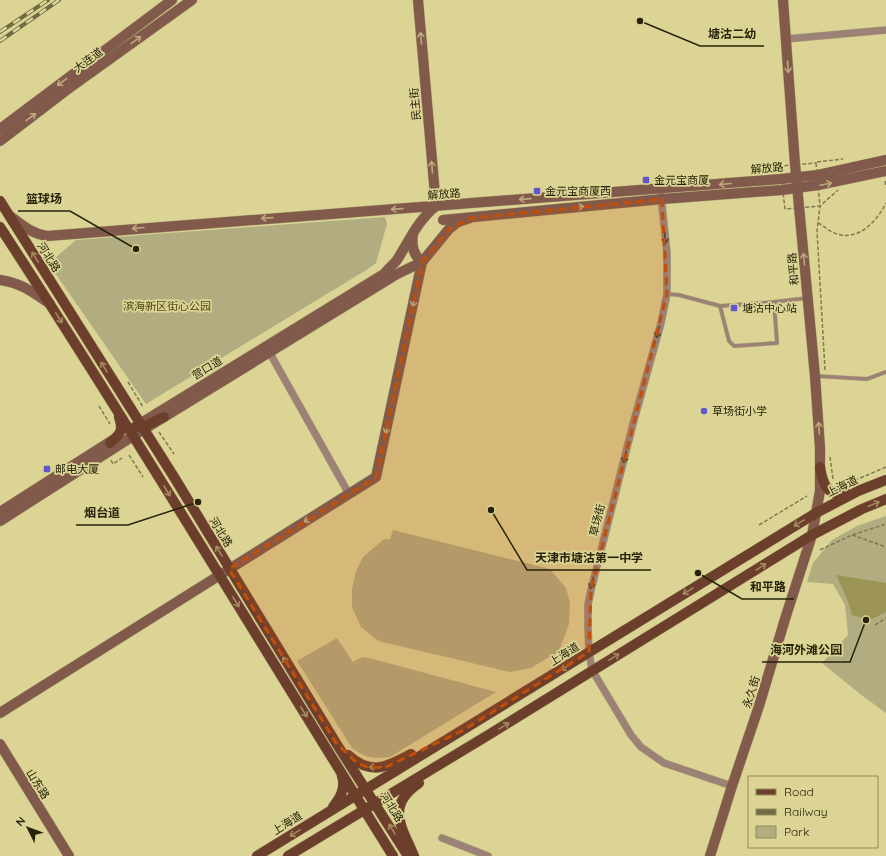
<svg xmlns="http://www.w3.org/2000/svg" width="886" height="856" viewBox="0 0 886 856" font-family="Quicksand,'Noto Sans SC',sans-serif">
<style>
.green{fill:#b1ad80}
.forest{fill:#9b9454}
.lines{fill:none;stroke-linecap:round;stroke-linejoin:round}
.lane-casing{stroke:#b7b179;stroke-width:4.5}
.street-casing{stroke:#b7b179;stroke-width:8}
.secondary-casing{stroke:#b7b179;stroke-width:11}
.primary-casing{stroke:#b7b179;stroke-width:11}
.path{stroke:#807b4f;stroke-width:1.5;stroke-dasharray:4 2;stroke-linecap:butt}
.lane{stroke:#9c8176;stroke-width:3.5}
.street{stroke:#9c8176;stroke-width:7}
.secondary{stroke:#815a4b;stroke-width:10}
.primary{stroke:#6c3f2c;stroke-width:10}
.rail-casing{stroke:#706b42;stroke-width:4}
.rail{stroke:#dbd495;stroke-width:2.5;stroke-dasharray:8;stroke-linecap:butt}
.oneway{stroke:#bca97b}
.oneway2{stroke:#4f442f}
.oneway3{stroke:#a48a60}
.marked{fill:#c14e0b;fill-opacity:0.2;stroke:#c14e0b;stroke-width:3;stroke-dasharray:8 5;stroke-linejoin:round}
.poi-dot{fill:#6255ce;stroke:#dbd495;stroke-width:1.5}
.labels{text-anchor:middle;stroke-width:3.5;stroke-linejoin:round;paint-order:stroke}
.street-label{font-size:11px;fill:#262309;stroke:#dbd495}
.poi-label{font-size:11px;fill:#262309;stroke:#dbd495;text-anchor:start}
.park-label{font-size:11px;fill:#4f4917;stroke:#dbd495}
.leader{fill:none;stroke:#262309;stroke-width:1.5}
.callout-dot{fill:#262309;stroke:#dbd495;stroke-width:1.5}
.callout-label{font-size:12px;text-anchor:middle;font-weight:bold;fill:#262309;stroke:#dbd495;stroke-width:3.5;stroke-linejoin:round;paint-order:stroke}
</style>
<rect width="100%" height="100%" fill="#dbd495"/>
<g class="green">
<path d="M 385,217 L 387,224 L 376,263 L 368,269 L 146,404 L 53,270 L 55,258 L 76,240 Z"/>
<path d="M 886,516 L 886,713 L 860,694 L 822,663 L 848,635 L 845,605 L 833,584 L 807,582 L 813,563 L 832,540 L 857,526 Z"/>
<path d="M 393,530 L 550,569 L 566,588 L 570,603 L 569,624 L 559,651 L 531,668 L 510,672 L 378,641 L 361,627 L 352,607 L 352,589 L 356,571 L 363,557 L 384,539 L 390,539 Z"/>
<path d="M 337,638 L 353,662 L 362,657 L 373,659 L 496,692 L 390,757 C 372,759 366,758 352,748 L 297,661 Z"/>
</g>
<path class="forest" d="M 836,575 L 886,583 L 886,612 L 870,620 L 852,615 L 848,601 Z"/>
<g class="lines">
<defs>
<g id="lane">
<path d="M 667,294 L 679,295 L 720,306 L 729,341 L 734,346 L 777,343 L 774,302 L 720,306"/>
<path d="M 774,302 L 807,298"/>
<path d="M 816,376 L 867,379 L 886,372"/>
</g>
<g id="street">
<path d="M 786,39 L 886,30"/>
<path d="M 661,195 L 667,253 L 667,294 L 661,323 L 633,424 L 591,590 L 588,605 L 588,626 L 589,652 L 592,670 L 631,735 L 641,747 L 664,763 L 732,786"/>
<path d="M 267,348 L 349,494"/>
<path d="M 442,838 L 488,856"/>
</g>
<g id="secondary">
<path d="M 418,0 L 436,206"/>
<path d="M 0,129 L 172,0"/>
<path d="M 0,141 L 68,89 L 192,0"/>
<path d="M 10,216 C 22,225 32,234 47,236 L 781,179 L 818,175 L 886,160"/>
<path d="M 443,220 L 662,199 L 782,190 L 818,185 L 886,171"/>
<path d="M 413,234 C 411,246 413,255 422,262"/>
<path d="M 0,280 C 21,283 33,292 50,304"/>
<path d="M 133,428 L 384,274 C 388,269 393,265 397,260 C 409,241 418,220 436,206"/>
<path d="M 0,512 L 116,438"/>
<path d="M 0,521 L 133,436 L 397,274 L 422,262"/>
<path d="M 0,713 L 376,477 L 422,262 L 449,229 L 458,222 L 470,218"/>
<path d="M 0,744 L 69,856"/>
<path d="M 710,856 L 732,786 L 759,706 L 785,619 L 812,535 L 820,491 L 820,448 L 815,376 L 795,164 L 783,0"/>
</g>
<g id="primary">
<path d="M 0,201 L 174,477 L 336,743 L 408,856"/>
<path d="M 0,227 C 135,434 262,646 393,856"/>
<path d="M 136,427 L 145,426 L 164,417"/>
<path d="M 110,443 C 120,434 124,431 119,417"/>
<path d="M 820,467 C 823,485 827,497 848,494"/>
<path d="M 348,755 C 371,776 387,767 411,754"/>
<path d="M 333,807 C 340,798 346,788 342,776"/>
<path d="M 257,856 L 816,513 L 858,491 L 886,480"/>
<path d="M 288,856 L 490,734 L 812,535 L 862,509 L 886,499"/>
<path d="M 414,856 C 402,827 385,806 419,783"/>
</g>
</defs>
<use href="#lane" class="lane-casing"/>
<use href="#street" class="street-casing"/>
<use href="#secondary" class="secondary-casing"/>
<use href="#primary" class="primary-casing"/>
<g class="path">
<path d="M 817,162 L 843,159"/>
<path d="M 816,163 L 820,206 L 785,209 L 780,166 Z"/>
<path d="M 885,181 L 886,187"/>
<path d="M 818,223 C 824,226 830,232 837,234 C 859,241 877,221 886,203"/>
<path d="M 825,370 L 817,231 L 820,206 L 838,190"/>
<path d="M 128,382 L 143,407"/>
<path d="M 99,406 L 110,424"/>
<path d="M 159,432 L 174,454"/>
<path d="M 129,455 L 143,477"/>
<path d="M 830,457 L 833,479"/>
<path d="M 111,460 L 113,464 L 122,458"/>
<path d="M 837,484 L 858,479 L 886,467"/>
<path d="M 759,525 L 807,496"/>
<path d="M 852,535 L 886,547"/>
<path d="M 820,550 L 852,535 L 886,524"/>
<path d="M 875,625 L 886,618"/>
</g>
<use href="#lane" class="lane"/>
<use href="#street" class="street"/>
<use href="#secondary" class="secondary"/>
<use href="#primary" class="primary"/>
<defs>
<g id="rail">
<path d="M 0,32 L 48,0"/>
<path d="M 0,41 L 59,0"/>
</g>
</defs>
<use href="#rail" class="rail-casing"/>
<use href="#rail" class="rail"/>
</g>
<defs><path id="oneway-shaft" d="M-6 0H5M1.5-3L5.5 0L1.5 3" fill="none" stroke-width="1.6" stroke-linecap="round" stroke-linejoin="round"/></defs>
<g class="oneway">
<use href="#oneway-shaft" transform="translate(421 38) rotate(-95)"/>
<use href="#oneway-shaft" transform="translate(136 40) rotate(-36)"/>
<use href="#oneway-shaft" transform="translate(788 67) rotate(86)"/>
<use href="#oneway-shaft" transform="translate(62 82) rotate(143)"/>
<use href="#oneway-shaft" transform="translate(31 117) rotate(-37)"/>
<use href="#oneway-shaft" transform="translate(432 167) rotate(-95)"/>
<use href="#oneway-shaft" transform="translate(725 184) rotate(175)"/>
<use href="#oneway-shaft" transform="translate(826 184) rotate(-12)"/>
<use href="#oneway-shaft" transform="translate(525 199) rotate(176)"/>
<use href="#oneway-shaft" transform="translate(578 207) rotate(-5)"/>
<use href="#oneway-shaft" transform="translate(397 209) rotate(176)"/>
<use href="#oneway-shaft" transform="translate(267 218) rotate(176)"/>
<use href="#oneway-shaft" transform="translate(138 228) rotate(175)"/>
<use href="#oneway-shaft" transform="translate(804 259) rotate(-95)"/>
<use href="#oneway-shaft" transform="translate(414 301) rotate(102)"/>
<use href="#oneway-shaft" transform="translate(387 428) rotate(102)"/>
<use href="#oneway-shaft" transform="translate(819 428) rotate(-94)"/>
<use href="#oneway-shaft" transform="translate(309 519) rotate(148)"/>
</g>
<g class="oneway2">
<use href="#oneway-shaft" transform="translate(665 238) rotate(85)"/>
<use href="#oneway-shaft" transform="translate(658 332) rotate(105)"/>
<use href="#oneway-shaft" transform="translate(625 457) rotate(104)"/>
<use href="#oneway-shaft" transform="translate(592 583) rotate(104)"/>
</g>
<g class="oneway3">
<use href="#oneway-shaft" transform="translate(35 257) rotate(-122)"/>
<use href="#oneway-shaft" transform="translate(59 318) rotate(58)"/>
<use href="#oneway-shaft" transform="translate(104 367) rotate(-122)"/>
<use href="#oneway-shaft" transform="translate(167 491) rotate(59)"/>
<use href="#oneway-shaft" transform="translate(874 504) rotate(-22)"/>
<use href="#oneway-shaft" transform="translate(799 523) rotate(149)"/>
<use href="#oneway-shaft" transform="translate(219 551) rotate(-121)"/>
<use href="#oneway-shaft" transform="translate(761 567) rotate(-32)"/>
<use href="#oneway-shaft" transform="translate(688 591) rotate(149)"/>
<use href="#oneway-shaft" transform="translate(236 602) rotate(58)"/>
<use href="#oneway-shaft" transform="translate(614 657) rotate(-32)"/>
<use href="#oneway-shaft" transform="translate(286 662) rotate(-122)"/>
<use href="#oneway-shaft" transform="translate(566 667) rotate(148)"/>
<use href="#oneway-shaft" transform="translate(304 712) rotate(58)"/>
<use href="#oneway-shaft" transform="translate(504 726) rotate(-32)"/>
<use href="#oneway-shaft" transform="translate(375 767) rotate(-180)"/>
<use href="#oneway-shaft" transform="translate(392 829) rotate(-122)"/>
<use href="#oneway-shaft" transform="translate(295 833) rotate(148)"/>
</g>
<path class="marked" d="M 662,199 L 667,294 L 591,590 L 589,652 L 462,731 L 386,767 L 370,768 L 357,763 L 336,743 L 229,569 L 376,477 L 422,262 L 449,229 L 470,218 Z"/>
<g class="poi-dot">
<rect x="642" y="176" width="8" height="8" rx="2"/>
<rect x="533" y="187" width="8" height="8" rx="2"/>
<rect x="730" y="304" width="8" height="8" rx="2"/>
<circle cx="704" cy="411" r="4"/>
<rect x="43" y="465" width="8" height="8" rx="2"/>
</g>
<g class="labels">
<g class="street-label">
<text transform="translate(88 60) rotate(-36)" y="4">大连道</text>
<text transform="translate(415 104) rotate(-95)" y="4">民主街</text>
<text transform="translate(767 168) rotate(-5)" y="4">解放路</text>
<text transform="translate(444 194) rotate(-4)" y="4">解放路</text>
<text transform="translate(49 257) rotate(58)" y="4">河北路</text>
<text transform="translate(793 269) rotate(-95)" y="4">和平路</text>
<text transform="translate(207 368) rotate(-31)" y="4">营口道</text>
<text transform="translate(842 486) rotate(-26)" y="4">上海道</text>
<text transform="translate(597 520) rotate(-76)" y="4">草场街</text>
<text transform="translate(221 532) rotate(59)" y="4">河北路</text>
<text transform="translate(564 654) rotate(-32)" y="4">上海道</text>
<text transform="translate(751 692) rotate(-73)" y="4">永久街</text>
<text transform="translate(38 784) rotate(58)" y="4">山东路</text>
<text transform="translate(392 807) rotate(58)" y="4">河北路</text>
<text transform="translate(287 823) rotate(-32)" y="4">上海道</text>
</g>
<g class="poi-label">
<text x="654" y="184">金元宝商厦</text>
<text x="545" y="195">金元宝商厦西</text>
<text x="742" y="312">塘沽中心站</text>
<text x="712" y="415">草场街小学</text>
<text x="55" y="473">邮电大厦</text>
</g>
<g class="park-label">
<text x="167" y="310">滨海新区街心公园</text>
</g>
</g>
<path class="leader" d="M640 21L700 46H764M136 249L70 211H18M198 502L128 525H76M491 510L527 570H651M698 573L742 599H794M866 620L850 662H762"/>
<g class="callout-dot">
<circle cx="640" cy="21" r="4"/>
<circle cx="136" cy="249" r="4"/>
<circle cx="198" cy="502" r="4"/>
<circle cx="491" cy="510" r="4"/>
<circle cx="698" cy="573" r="4"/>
<circle cx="866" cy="620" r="4"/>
</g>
<g class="callout-label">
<text x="732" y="38">塘沽二幼</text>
<text x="44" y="203">篮球场</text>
<text x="102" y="517">烟台道</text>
<text x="589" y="562">天津市塘沽第一中学</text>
<text x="768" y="591">和平路</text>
<text x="806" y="654">海河外滩公园</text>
</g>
<rect x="748" y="776" width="130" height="72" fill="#dbd495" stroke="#938d5d"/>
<rect x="756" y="789" width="20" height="6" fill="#6c3f2c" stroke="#938d5d"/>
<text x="784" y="796" font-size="12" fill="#262309">Road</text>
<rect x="756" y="809" width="20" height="6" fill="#706b42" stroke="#938d5d"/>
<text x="784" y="816" font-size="12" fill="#262309">Railway</text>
<rect x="756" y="826" width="20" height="12" fill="#b1ad80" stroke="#938d5d"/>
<text x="784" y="836" font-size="12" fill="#262309">Park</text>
<g transform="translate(28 828) rotate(312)" stroke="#dbd495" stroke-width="3" paint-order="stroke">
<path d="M0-3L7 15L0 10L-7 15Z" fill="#262309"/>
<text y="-6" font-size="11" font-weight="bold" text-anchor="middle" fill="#262309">N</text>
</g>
</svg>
